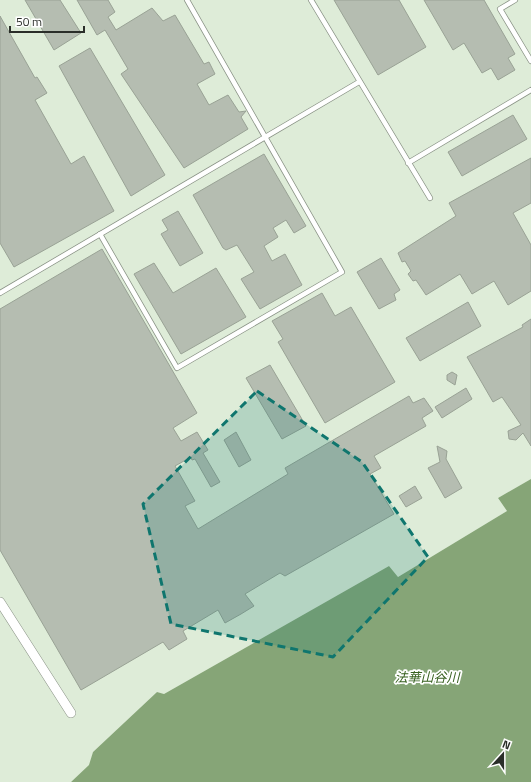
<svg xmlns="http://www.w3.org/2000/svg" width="531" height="782" viewBox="0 0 531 782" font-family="'Titillium Web','Noto Sans JP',sans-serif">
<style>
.built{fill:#deecd8}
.water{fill:#86a577}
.building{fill:#b5bdb1;stroke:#99a295}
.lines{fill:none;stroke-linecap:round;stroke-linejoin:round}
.service-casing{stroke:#8a9386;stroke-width:6}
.minor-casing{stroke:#8a9386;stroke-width:10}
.service{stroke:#fff;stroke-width:4.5}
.minor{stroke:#fff;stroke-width:9}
.marked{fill:#0f766e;fill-opacity:0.2;stroke:#0f766e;stroke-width:3;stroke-dasharray:8 5;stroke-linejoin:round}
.labels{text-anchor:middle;stroke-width:3.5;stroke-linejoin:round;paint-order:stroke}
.water-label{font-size:13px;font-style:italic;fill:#386120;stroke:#fff}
</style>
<rect width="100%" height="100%" fill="#edf6e8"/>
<path class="built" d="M 0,0 L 531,0 L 531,479 L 498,498 L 507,511 L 398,577 L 389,566 L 164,694 L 157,692 L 93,752 L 90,765 L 71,782 L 0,782 Z"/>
<path class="water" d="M 531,479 L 531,782 L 71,782 L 89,765 L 93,752 L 157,692 L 164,694 L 389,566 L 398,577 L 507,511 L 498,498 Z"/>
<g class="building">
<path d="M 25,0 L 60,0 L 81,33 L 54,50 Z"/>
<path d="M 77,0 L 108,0 L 115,12 L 108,17 L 116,30 L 152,8 L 163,21 L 175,15 L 204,64 L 209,62 L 215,74 L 197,84 L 209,105 L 228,95 L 239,112 L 246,111 L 241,117 L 248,129 L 184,168 L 121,74 L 128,69 L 105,30 L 97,35 Z"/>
<path d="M 334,0 L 399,0 L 426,47 L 378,75 Z"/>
<path d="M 424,0 L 484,0 L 515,54 L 508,58 L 515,70 L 498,80 L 491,68 L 482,73 L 464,43 L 453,50 Z"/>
<path d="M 0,16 L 35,78 L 37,77 L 47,93 L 35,100 L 71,164 L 84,156 L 114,211 L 14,267 L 0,243 Z"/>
<path d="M 90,48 L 165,175 L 131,196 L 59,66 Z"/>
<path d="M 513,115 L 527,139 L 462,176 L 448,152 Z"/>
<path d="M 264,154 L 306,226 L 294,233 L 286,220 L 273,228 L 278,237 L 264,246 L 272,261 L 285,254 L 302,285 L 260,309 L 241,279 L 254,272 L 237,245 L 226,250 L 223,248 L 193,195 Z"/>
<path d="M 531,158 L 531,203 L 513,213 L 531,245 L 531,291 L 508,305 L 494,281 L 472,294 L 460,274 L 426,295 L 416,280 L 413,281 L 408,274 L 411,271 L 405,261 L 402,262 L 398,253 L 456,216 L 449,203 Z"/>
<path d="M 178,211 L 203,253 L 180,266 L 161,234 L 168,230 L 162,220 Z"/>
<path d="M 102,249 L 197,413 L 173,428 L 181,441 L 197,432 L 208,450 L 203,453 L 220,482 L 211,487 L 195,459 L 192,460 L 191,457 L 175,466 L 195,501 L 185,506 L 198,529 L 288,474 L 285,468 L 409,396 L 413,403 L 424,398 L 433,411 L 422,418 L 426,426 L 374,456 L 381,468 L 370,474 L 394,514 L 285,576 L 280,573 L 245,594 L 254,606 L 241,614 L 225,623 L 218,610 L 183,631 L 187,639 L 169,650 L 163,642 L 81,690 L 0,550 L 0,309 Z"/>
<path d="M 381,258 L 400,290 L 394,294 L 396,300 L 379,309 L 357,272 Z"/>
<path d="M 154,263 L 173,293 L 216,268 L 246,317 L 181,354 L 134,274 Z"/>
<path d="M 322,293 L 335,316 L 351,307 L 395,382 L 325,423 L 278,342 L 283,339 L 272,321 Z"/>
<path d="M 468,302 L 481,326 L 420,361 L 406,338 Z"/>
<path d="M 531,319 L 531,446 L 523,433 L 516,440 L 509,439 L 508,431 L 521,425 L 502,397 L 493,402 L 467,357 L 523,327 L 522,325 Z"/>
<path d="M 270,365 L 306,426 L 282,439 L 246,378 Z"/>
<path d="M 452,372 L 457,375 L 455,385 L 447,380 L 447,375 Z"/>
<path d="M 466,388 L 472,399 L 442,418 L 435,407 Z"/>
<path d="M 236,432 L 251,460 L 239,467 L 224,440 Z"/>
<path d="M 437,446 L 447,451 L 446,459 L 462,488 L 445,498 L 428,468 L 440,462 Z"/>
<path d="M 415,486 L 422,498 L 406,507 L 399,496 Z"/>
</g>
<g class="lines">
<defs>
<g id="service">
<path d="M 311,0 L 430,198"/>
<path d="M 515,0 L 500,9 L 531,61"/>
<path d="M 408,163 L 531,90"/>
<path d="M 100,234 L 177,368 L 342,272 L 187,0"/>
<path d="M 0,293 L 359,82"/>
</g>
<path id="minor" d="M 0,602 L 71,713"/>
</defs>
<use href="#service" class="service-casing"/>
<use href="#minor" class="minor-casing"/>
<use href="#service" class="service"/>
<use href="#minor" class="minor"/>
</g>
<path class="marked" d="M 257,391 L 362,462 L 428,557 L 333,657 L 171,624 L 143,504 Z"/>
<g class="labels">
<g class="water-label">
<text x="427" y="682">法華山谷川</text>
</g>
</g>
<g transform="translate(503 754) rotate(21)" stroke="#ffffff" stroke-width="3" paint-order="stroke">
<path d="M0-3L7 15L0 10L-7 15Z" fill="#2a2e29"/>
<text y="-6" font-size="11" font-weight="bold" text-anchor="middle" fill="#2a2e29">N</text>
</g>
<path d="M10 26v6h74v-6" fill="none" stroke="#2a2e29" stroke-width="2"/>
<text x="16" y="26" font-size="12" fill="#2a2e29" stroke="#ffffff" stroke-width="3" paint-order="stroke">50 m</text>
</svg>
